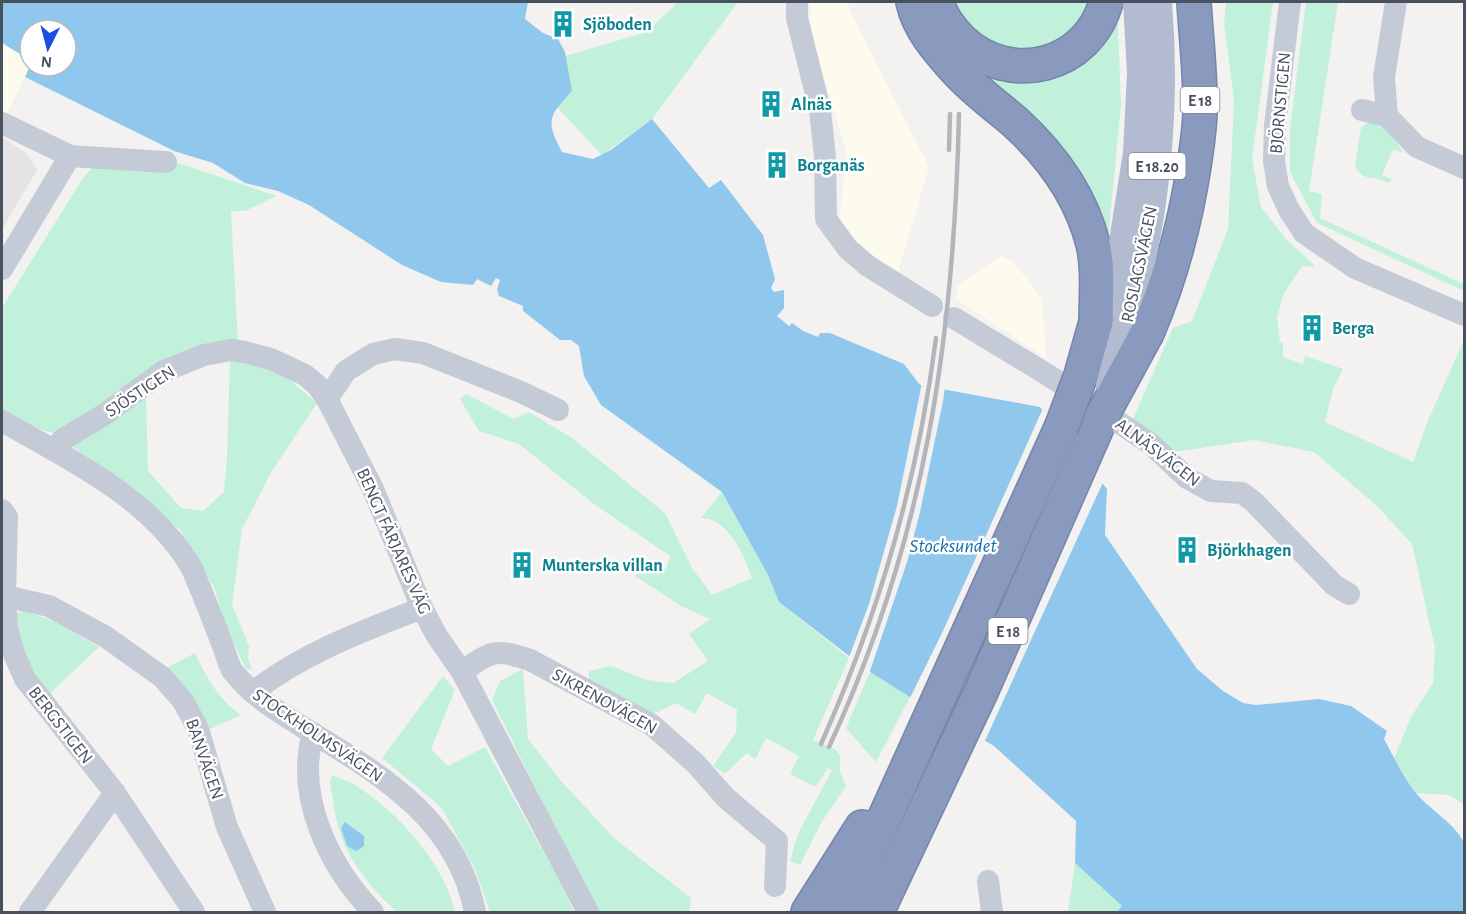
<svg xmlns="http://www.w3.org/2000/svg" width="1466" height="914" viewBox="0 0 1466 914" font-family="'Alegreya Sans',sans-serif">
<style>
.commercial{fill:#fcfbed}
.education{fill:#e5e3e3}
.green{fill:#c1f0db}
.water{fill:#8fc8ec}
.pier{fill:#f4f2f1}
.lines{fill:none;stroke-linecap:round;stroke-linejoin:round}
.highway-casing{stroke:#7585ab;stroke-width:36}
.minor{stroke:#c5cbd6;stroke-width:22}
.major{stroke:#b2bbcf;stroke-width:28}
.highway{stroke:#8a9abf;stroke-width:33}
.rail{stroke:#b3b5bb;stroke-width:4.5}
.highway-bridge-casing{stroke:#7585ab;stroke-width:36;stroke-linecap:butt}
.major-bridge{stroke:#b2bbcf;stroke-width:28}
.highway-bridge{stroke:#8a9abf;stroke-width:33}
.labels{text-anchor:middle;stroke-width:5;stroke-linejoin:round;paint-order:stroke}
.shield{fill:#fff;stroke:#80858f;stroke-width:1.5}
.shield-label{font-size:16px;font-weight:bold;fill:#49515f}
.culture-label{font-size:18px;font-weight:bold;fill:#0d838f;stroke:#fff;text-anchor:start}
.street-label{font-size:18px;fill:#49515f;stroke:#fff}
.water-label{font-size:20px;font-style:italic;fill:#0d70ae;stroke:#fff}
</style>
<rect width="100%" height="100%" fill="#f4f2f1"/>
<g class="commercial">
<path d="M 810,2 L 847,2 L 849,9 L 929,167 L 897,275 L 838,230 L 847,155 L 811,34 Z"/>
<path d="M 2,43 L 30,60 L 30,66 L 6,116 L 2,114 Z"/>
<path d="M 1001,256 L 1013,261 L 1042,299 L 1046,358 L 956,299 L 958,286 Z"/>
</g>
<path class="education" d="M 2,137 L 25,152 L 37,170 L 2,229 Z"/>
<g class="green">
<path d="M 678,2 L 738,2 L 652,119 L 602,155 L 557,107 L 572,91 L 565,56 L 647,32 Z"/>
<path d="M 948,2 L 1097,2 L 1055,50 L 992,50 Z"/>
<path d="M 1117,2 L 1121,105 L 1108,239 L 964,54 L 1010,73 Z"/>
<path d="M 1226,2 L 1273,2 L 1252,159 L 1261,207 L 1286,239 L 1316,267 L 1302,266 L 1283,295 L 1277,318 L 1280,342 L 1283,343 L 1283,357 L 1303,364 L 1305,356 L 1343,369 L 1333,389 L 1325,422 L 1413,462 L 1429,418 L 1464,340 L 1464,804 L 1449,795 L 1415,793 L 1394,758 L 1411,717 L 1433,683 L 1435,648 L 1412,544 L 1377,506 L 1314,452 L 1254,440 L 1174,452 L 1131,423 L 1173,328 L 1192,321 L 1228,229 L 1234,100 L 1224,23 Z"/>
<path d="M 1306,2 L 1338,2 L 1309,191 L 1322,194 L 1320,218 L 1464,284 L 1464,291 L 1317,223 L 1290,172 L 1290,129 Z"/>
<path d="M 1384,120 L 1403,153 L 1393,149 L 1382,175 L 1392,179 L 1389,183 L 1373,177 L 1371,179 L 1362,175 L 1355,167 L 1361,127 L 1371,121 Z"/>
<path d="M 175,162 L 277,196 L 245,211 L 231,211 L 238,344 L 56,434 L 36,428 L 2,411 L 2,308 L 83,178 L 93,167 Z"/>
<path d="M 230,359 L 266,367 L 285,376 L 317,403 L 272,471 L 242,529 L 232,605 L 249,646 L 248,659 L 252,669 L 246,669 L 224,622 L 215,589 L 180,530 L 100,465 L 70,445 L 146,398 L 148,471 L 181,508 L 203,511 L 224,492 L 227,458 Z"/>
<path d="M 466,394 L 514,419 L 529,412 L 572,438 L 665,513 L 692,568 L 712,595 L 752,578 C 744,556 729,518 701,518 L 722,492 L 768,575 L 779,602 L 849,658 L 813,740 L 836,750 L 840,755 L 840,771 L 846,786 L 821,823 L 800,865 L 790,861 L 798,834 L 832,770 L 828,768 L 815,787 L 790,774 L 799,756 L 766,738 L 755,759 L 747,753 L 725,774 L 713,766 L 736,733 L 737,710 L 707,693 L 695,714 L 676,703 L 653,714 L 589,682 L 589,671 L 611,666 L 647,680 L 673,683 L 708,661 L 689,634 L 710,619 L 681,606 L 635,576 L 646,565 L 666,569 L 670,556 L 594,504 L 519,444 L 479,431 L 460,399 Z"/>
<path d="M 24,610 L 57,623 L 99,647 L 48,695 L 22,656 L 13,615 Z"/>
<path d="M 195,653 C 207,678 218,699 241,715 L 201,733 L 165,669 Z"/>
<path d="M 523,669 L 528,739 L 562,782 L 615,839 L 691,898 L 689,912 L 597,912 L 492,700 L 500,681 Z"/>
<path d="M 870,672 L 910,697 L 876,762 L 846,728 Z"/>
<path d="M 443,676 L 455,690 L 431,749 L 448,766 L 485,747 L 558,878 L 574,912 L 490,912 L 475,869 L 441,807 L 382,758 Z"/>
<path d="M 332,775 C 340,778 350,782 357,786 C 399,814 444,863 455,912 L 398,912 C 377,897 347,858 340,833 C 335,817 333,799 330,782 Z"/>
<path d="M 1075,863 L 1123,907 L 1117,912 L 1068,912 Z"/>
</g>
<g class="water">
<path d="M 2,2 L 528,2 L 525,19 L 543,33 L 558,39 L 565,52 L 572,91 C 549,116 545,120 562,152 L 593,159 L 611,150 L 652,119 L 709,188 L 721,180 L 763,235 L 775,279 L 771,288 L 774,292 L 784,290 L 784,308 L 777,316 L 789,326 L 792,323 L 803,331 L 818,337 L 820,333 L 830,333 L 904,364 L 920,385 L 1040,407 L 1107,489 L 1105,535 L 1197,669 L 1223,691 L 1243,703 L 1256,705 L 1319,699 L 1351,706 L 1387,731 L 1384,739 C 1393,756 1403,776 1415,792 C 1430,810 1452,821 1464,842 L 1464,912 L 1117,912 L 1122,906 L 1075,863 L 1076,821 L 994,746 L 910,697 L 870,672 L 779,602 L 768,575 L 722,492 L 601,405 L 584,376 L 579,346 L 571,340 L 560,340 L 523,311 L 523,306 L 499,296 L 497,289 L 500,280 L 496,278 L 491,286 L 477,279 L 473,285 L 441,282 L 402,265 L 309,205 L 278,191 L 245,183 L 213,163 L 174,151 L 25,77 L 30,66 L 66,66 L 66,30 L 30,30 L 30,60 L 2,43 Z"/>
<path d="M 345,822 L 364,836 L 364,846 L 356,851 L 347,846 L 341,828 Z"/>
</g>
<g class="pier">
<path d="M 922,383 L 945,387 L 943,401 L 920,512 L 907,562 L 869,674 L 848,660 L 869,604 L 897,506 Z"/>
<path d="M 1044,406 L 1104,480 L 984,743 L 909,700 L 943,631 Z"/>
</g>
<g class="lines">
<defs>
<g id="highway">
<path d="M 913,2 C 919,29 938,50 956,70 C 974,90 995,105 1015,122 C 1051,155 1081,196 1093,244 C 1099,268 1096,297 1096,322"/>
<path d="M 937,2 C 941,17 950,29 961,40 C 1010,87 1088,67 1106,2"/>
<path d="M 1147,333 C 1170,280 1185,224 1194,166 C 1197,145 1201,123 1200,102 C 1200,69 1196,35 1194,2"/>
<path d="M 808,912 L 862,827"/>
<path d="M 842,912 L 1061,428"/>
<path d="M 877,912 L 981,692 L 1102,416"/>
</g>
</defs>
<use href="#highway" class="highway-casing"/>
<g class="minor">
<path d="M 797,2 L 797,18 L 820,110 L 825,157 L 826,219 L 848,249 L 868,266 L 932,306"/>
<path d="M 1290,2 L 1275,125 L 1274,161 L 1278,186 L 1289,210 L 1304,233 L 1355,268 L 1464,315"/>
<path d="M 1362,110 L 1387,116 L 1417,147 L 1464,168"/>
<path d="M 1387,116 L 1384,77 L 1396,2"/>
<path d="M 2,123 L 70,156 L 166,162"/>
<path d="M 2,269 L 70,156"/>
<path d="M 954,318 L 1048,375 L 1151,444 L 1187,478 L 1211,491 L 1242,493 L 1254,502 L 1334,585 L 1349,594"/>
<path d="M 327,399 L 346,371 L 373,354 L 395,349 L 423,353 L 521,392 L 558,410"/>
<path d="M 2,421 C 69,459 149,497 190,565 C 195,573 197,582 201,590 C 209,610 217,630 224,649 C 227,657 229,668 235,674 C 256,700 287,717 314,734 C 387,778 458,823 475,912"/>
<path d="M 54,450 L 62,440 L 102,416 L 164,371 L 204,355 L 231,350 L 245,352 L 271,359 L 305,375 L 317,385 L 327,399 L 373,489 L 422,608 L 437,636 L 462,672 L 588,912"/>
<path d="M 2,510 L 7,517 L 5,596 L 7,628 L 14,654 L 25,679 L 115,793 L 194,912"/>
<path d="M 5,596 L 49,606 L 106,637 L 162,677 L 183,701 L 198,729 L 227,827 L 265,912"/>
<path d="M 462,672 C 491,651 495,648 530,660 L 652,725 L 696,764 L 726,798 L 777,841 L 775,886"/>
<path d="M 253,692 C 303,653 363,631 422,608"/>
<path d="M 313,733 C 295,797 329,866 373,912"/>
<path d="M 988,881 L 992,912"/>
<path d="M 30,912 L 115,793"/>
</g>
<g class="major">
<path d="M 1098,318 L 1120,261 L 1137,153 L 1141,73 L 1137,2"/>
<path d="M 1125,328 C 1156,220 1167,113 1158,2"/>
</g>
<use href="#highway" class="highway"/>
<g class="rail">
<path d="M 949,150 L 950,114"/>
<path d="M 821,744 C 879,614 918,479 936,338"/>
<path d="M 829,747 C 925,540 954,340 959,114"/>
</g>
<defs>
<g id="highway-bridge">
<path d="M 1102,416 L 1147,333"/>
<path d="M 1061,428 L 1081,375 L 1096,322"/>
</g>
</defs>
<use href="#highway-bridge" class="highway-bridge-casing"/>
<path class="major-bridge" d="M 1110,385 L 1125,328"/>
<use href="#highway-bridge" class="highway-bridge"/>
</g>
<defs>
<symbol id="building-bare" viewBox="-9 -9 18 18"><path d="M-4-6H4V6H1V3H-1V6H-4ZM-2.5-4.3h1.7v1.8h-1.7ZM.8-4.3h1.7v1.8H.8ZM-2.5-1h1.7V.8h-1.7ZM.8-1h1.7V.8H.8Z" fill="#0f9aa8" stroke="#fff" stroke-width="2.5" paint-order="stroke"/></symbol>
</defs>
<g fill-rule="evenodd">
<use href="#building-bare" x="544" y="5" width="38" height="38"/>
<use href="#building-bare" x="752" y="85" width="38" height="38"/>
<use href="#building-bare" x="758" y="146" width="38" height="38"/>
<use href="#building-bare" x="1293" y="309" width="38" height="38"/>
<use href="#building-bare" x="1168" y="531" width="38" height="38"/>
<use href="#building-bare" x="503" y="546" width="38" height="38"/>
</g>
<g class="labels">
<g class="shield">
<rect x="1180.5" y="87" width="39" height="26" rx="4.5"/>
<rect x="1128.5" y="153" width="57" height="26" rx="4.5"/>
<rect x="988.5" y="618" width="39" height="26" rx="4.5"/>
</g>
<g class="shield-label">
<text x="1200" y="106">E 18</text>
<text x="1157" y="172">E 18.20</text>
<text x="1008" y="637">E 18</text>
</g>
<g class="culture-label">
<text x="583" y="30">Sjöboden</text>
<text x="791" y="110">Alnäs</text>
<text x="797" y="171">Borganäs</text>
<text x="1332" y="334">Berga</text>
<text x="1207" y="556">Björkhagen</text>
<text x="542" y="571">Munterska villan</text>
</g>
<g class="street-label">
<text transform="translate(1280 103) rotate(-85)" y="6">BJÖRNSTIGEN</text>
<text transform="translate(1139 264) rotate(-78)" y="6">ROSLAGSVÄGEN</text>
<text transform="translate(140 391) rotate(-33)" y="6">SJÖSTIGEN</text>
<text transform="translate(1158 452) rotate(37)" y="6">ALNÄSVÄGEN</text>
<text transform="translate(394 541) rotate(66)" y="6">BENGT FÄRJARES VÄG</text>
<text transform="translate(605 701) rotate(29)" y="6">SIKRENOVÄGEN</text>
<text transform="translate(61 725) rotate(52)" y="6">BERGSTIGEN</text>
<text transform="translate(318 735) rotate(34)" y="6">STOCKHOLMSVÄGEN</text>
<text transform="translate(205 759) rotate(71)" y="6">BANVÄGEN</text>
</g>
<g class="water-label">
<text x="953" y="552">Stocksundet</text>
</g>
</g>
<rect width="1466" height="914" fill="none" stroke="#49515f" stroke-width="6"/>
<g transform="translate(48 48) rotate(186)"><circle r="28" fill="#ffffff" stroke="#b6b9bf" stroke-width="1.5"/>
<path d="M0-4.5L10 22L0 15L-10 22Z" fill="#1a4fe5"/>
<text y="-9" font-size="16" font-weight="bold" text-anchor="middle" fill="#49515f">N</text>
</g>
</svg>
